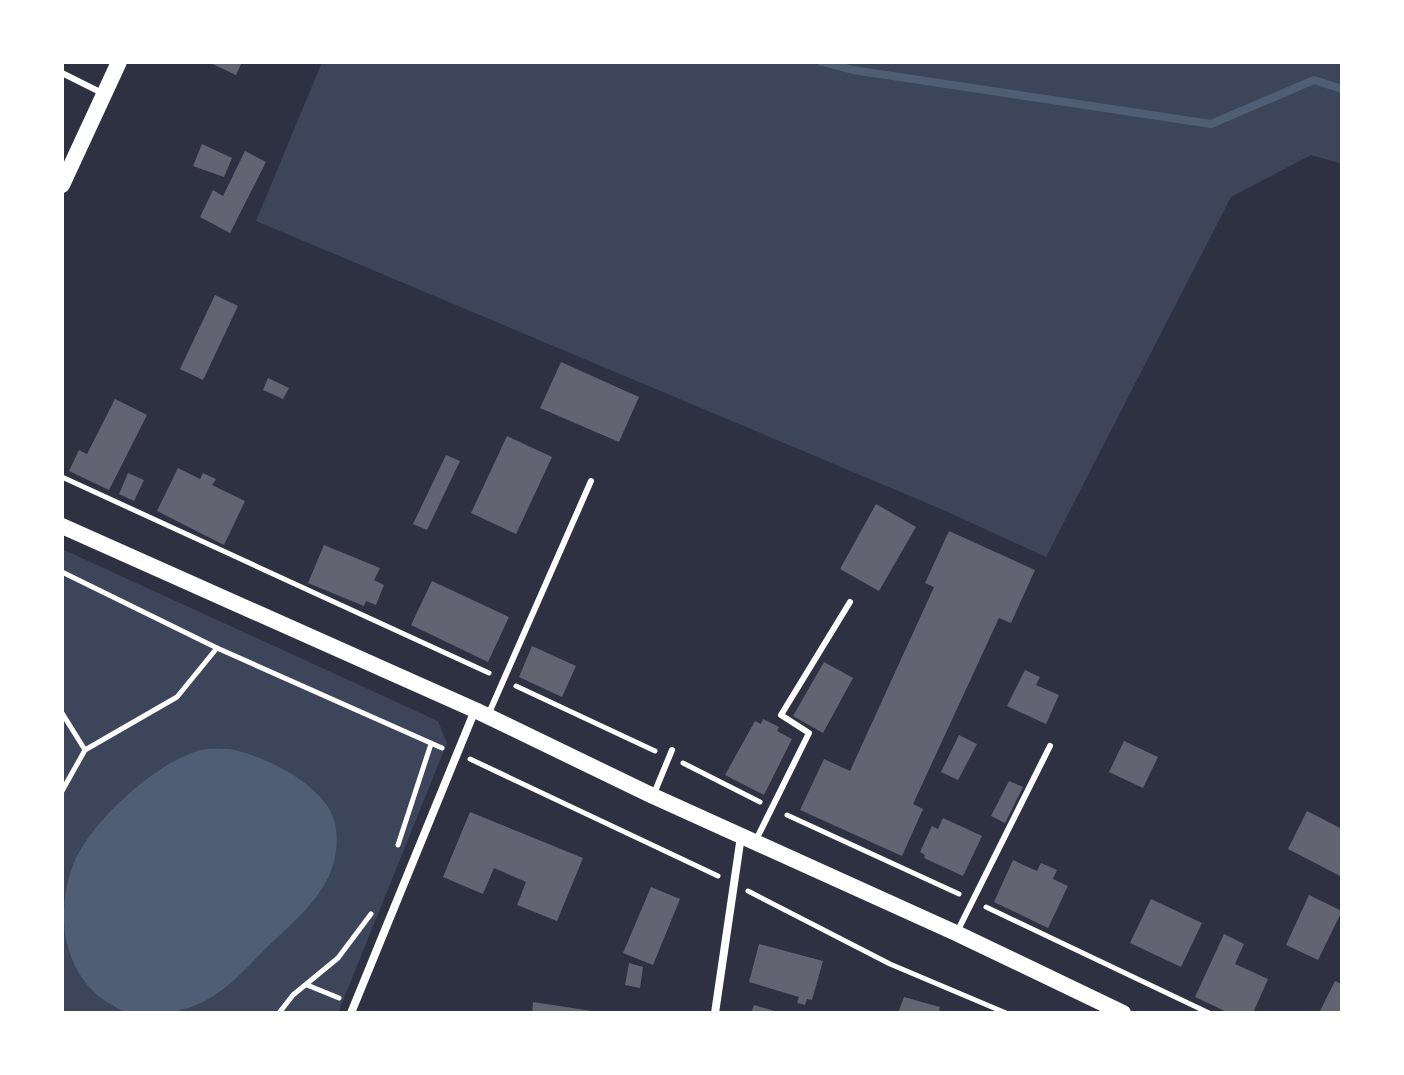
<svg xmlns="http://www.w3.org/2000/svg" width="1404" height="1075" viewBox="0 0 1404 1075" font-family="Helvetica,sans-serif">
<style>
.green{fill:#3c4559}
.water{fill:#4f5d75}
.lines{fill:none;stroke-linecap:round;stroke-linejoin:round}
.stream{stroke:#4f5d75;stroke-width:8}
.building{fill:#626471}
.path{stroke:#fff;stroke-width:5}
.service{stroke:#fff;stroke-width:6}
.minor{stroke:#fff;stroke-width:8}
.secondary{stroke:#fff;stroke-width:16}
</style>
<rect width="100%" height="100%" fill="#2d3142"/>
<g class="green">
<path d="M 322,62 L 1342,62 L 1342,164 L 1311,155 L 1231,197 L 1046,557 L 941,509 L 256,221 Z"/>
<path d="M 62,549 L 438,721 L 447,743 L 338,1013 L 62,1013 Z"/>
</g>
<path class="water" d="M 230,749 C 263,756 309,778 328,807 C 343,830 337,866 323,887 C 308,911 285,930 265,949 C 245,970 222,995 194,1006 C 177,1012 146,1018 128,1013 C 121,1011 113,1005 107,1002 C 86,989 72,966 67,943 C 61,920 64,888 73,865 C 90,822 155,763 200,750 C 209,748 221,749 230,749 Z"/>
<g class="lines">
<path class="stream" d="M 822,62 L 853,70 L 1211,124 L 1314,80 L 1342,89"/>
</g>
<g class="building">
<path d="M 208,62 L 242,62 L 236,75 Z"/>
<path d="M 202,144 L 232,158 L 224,177 L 193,166 Z"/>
<path d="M 245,151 L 266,162 L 230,233 L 200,217 L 213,190 L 223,196 Z"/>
<path d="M 215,295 L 238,306 L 203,380 L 180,369 Z"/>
<path d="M 561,362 L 639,397 L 619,442 L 540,408 Z"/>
<path d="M 268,378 L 289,388 L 283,399 L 263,390 Z"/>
<path d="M 115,399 L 147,415 L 109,490 L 69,471 L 79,450 L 87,454 Z"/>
<path d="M 507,436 L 552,457 L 516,534 L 471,513 Z"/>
<path d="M 446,455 L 460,461 L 427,530 L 413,524 Z"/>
<path d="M 178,468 L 200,479 L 203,473 L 216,479 L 212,485 L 245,501 L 224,545 L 157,511 Z"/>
<path d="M 128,473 L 144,480 L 134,501 L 119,494 Z"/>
<path d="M 876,504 L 916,527 L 879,591 L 840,569 Z"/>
<path d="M 949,531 L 1035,570 L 1011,623 L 999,618 L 913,804 L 923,809 L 902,856 L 800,810 L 824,759 L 850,771 L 934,587 L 925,583 Z"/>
<path d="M 324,545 L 380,568 L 374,580 L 384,585 L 376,605 L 366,601 L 364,606 L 308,583 Z"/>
<path d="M 432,581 L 509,617 L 488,662 L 411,625 Z"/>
<path d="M 532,646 L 576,666 L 562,697 L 519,677 Z"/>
<path d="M 824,662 L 853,678 L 823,733 L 793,716 Z"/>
<path d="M 1025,670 L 1040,677 L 1036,685 L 1059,695 L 1046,724 L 1007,706 Z"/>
<path d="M 763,719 L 779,727 L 777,731 L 792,739 L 764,795 L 725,775 L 755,721 L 761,724 Z"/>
<path d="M 959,735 L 977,744 L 958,780 L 941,772 Z"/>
<path d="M 1124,741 L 1158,757 L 1143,788 L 1109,772 Z"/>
<path d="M 1009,781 L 1023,787 L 1005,823 L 991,816 Z"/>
<path d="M 1307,811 L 1342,829 L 1342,877 L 1288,849 Z"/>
<path d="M 470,812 L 583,858 L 557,921 L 517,905 L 526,882 L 494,868 L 483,894 L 443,877 Z"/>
<path d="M 943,818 L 982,836 L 963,876 L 924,858 L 925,855 L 920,852 L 932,826 L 938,829 Z"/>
<path d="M 1013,860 L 1037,871 L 1041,863 L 1057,870 L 1053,879 L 1068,886 L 1048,928 L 994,902 Z"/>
<path d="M 651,887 L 680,899 L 653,965 L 623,953 Z"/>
<path d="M 1309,895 L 1342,911 L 1318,960 L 1286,945 Z"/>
<path d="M 1151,899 L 1202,923 L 1181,967 L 1130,943 Z"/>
<path d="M 1224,934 L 1244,944 L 1235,964 L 1268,979 L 1253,1013 L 1229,1013 L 1195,997 Z"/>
<path d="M 759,944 L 823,961 L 812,1000 L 807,999 L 805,1005 L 797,1003 L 799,997 L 749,982 Z"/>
<path d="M 629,963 L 643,967 L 640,988 L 625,985 Z"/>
<path d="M 1335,981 L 1342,984 L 1342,1013 L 1319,1013 Z"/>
<path d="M 904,997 L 940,1007 L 939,1010 L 946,1013 L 898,1013 Z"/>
<path d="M 533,1002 L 592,1011 L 592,1013 L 532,1013 Z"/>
<path d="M 754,1005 L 778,1012 L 778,1013 L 751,1013 Z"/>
</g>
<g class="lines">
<g class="path">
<path d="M 62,477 L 489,673"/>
<path d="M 62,572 L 217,648 L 442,748"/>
<path d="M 516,686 L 655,751"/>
<path d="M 62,713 L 85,750"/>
<path d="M 470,759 L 718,876"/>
<path d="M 683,763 L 760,802"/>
<path d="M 62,791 L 85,750 L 177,697 L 217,648"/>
<path d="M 787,815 L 959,894"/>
<path d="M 398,845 L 431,744"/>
<path d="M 748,891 L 890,964 L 1006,1013"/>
<path d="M 986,907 L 1209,1013"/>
<path d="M 307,985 L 339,998"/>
<path d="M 279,1013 L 293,995 L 338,958 L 371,914"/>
</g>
<g class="service">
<path d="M 62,73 L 102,93"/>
<path d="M 489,713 L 591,481"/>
<path d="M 653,796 L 672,750"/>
<path d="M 755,842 L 809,733 L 781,715 L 850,602"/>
<path d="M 958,930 L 1050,746"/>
</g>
<g class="minor">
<path d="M 351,1013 L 475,710"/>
<path d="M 715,1013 L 741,836"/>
</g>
<g class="secondary">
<path d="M 62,185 L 119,62"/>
<path d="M 62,526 L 475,710 L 653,796 L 956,933 L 1123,1013"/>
</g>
</g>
<rect width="1404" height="1075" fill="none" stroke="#ffffff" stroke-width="128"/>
</svg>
